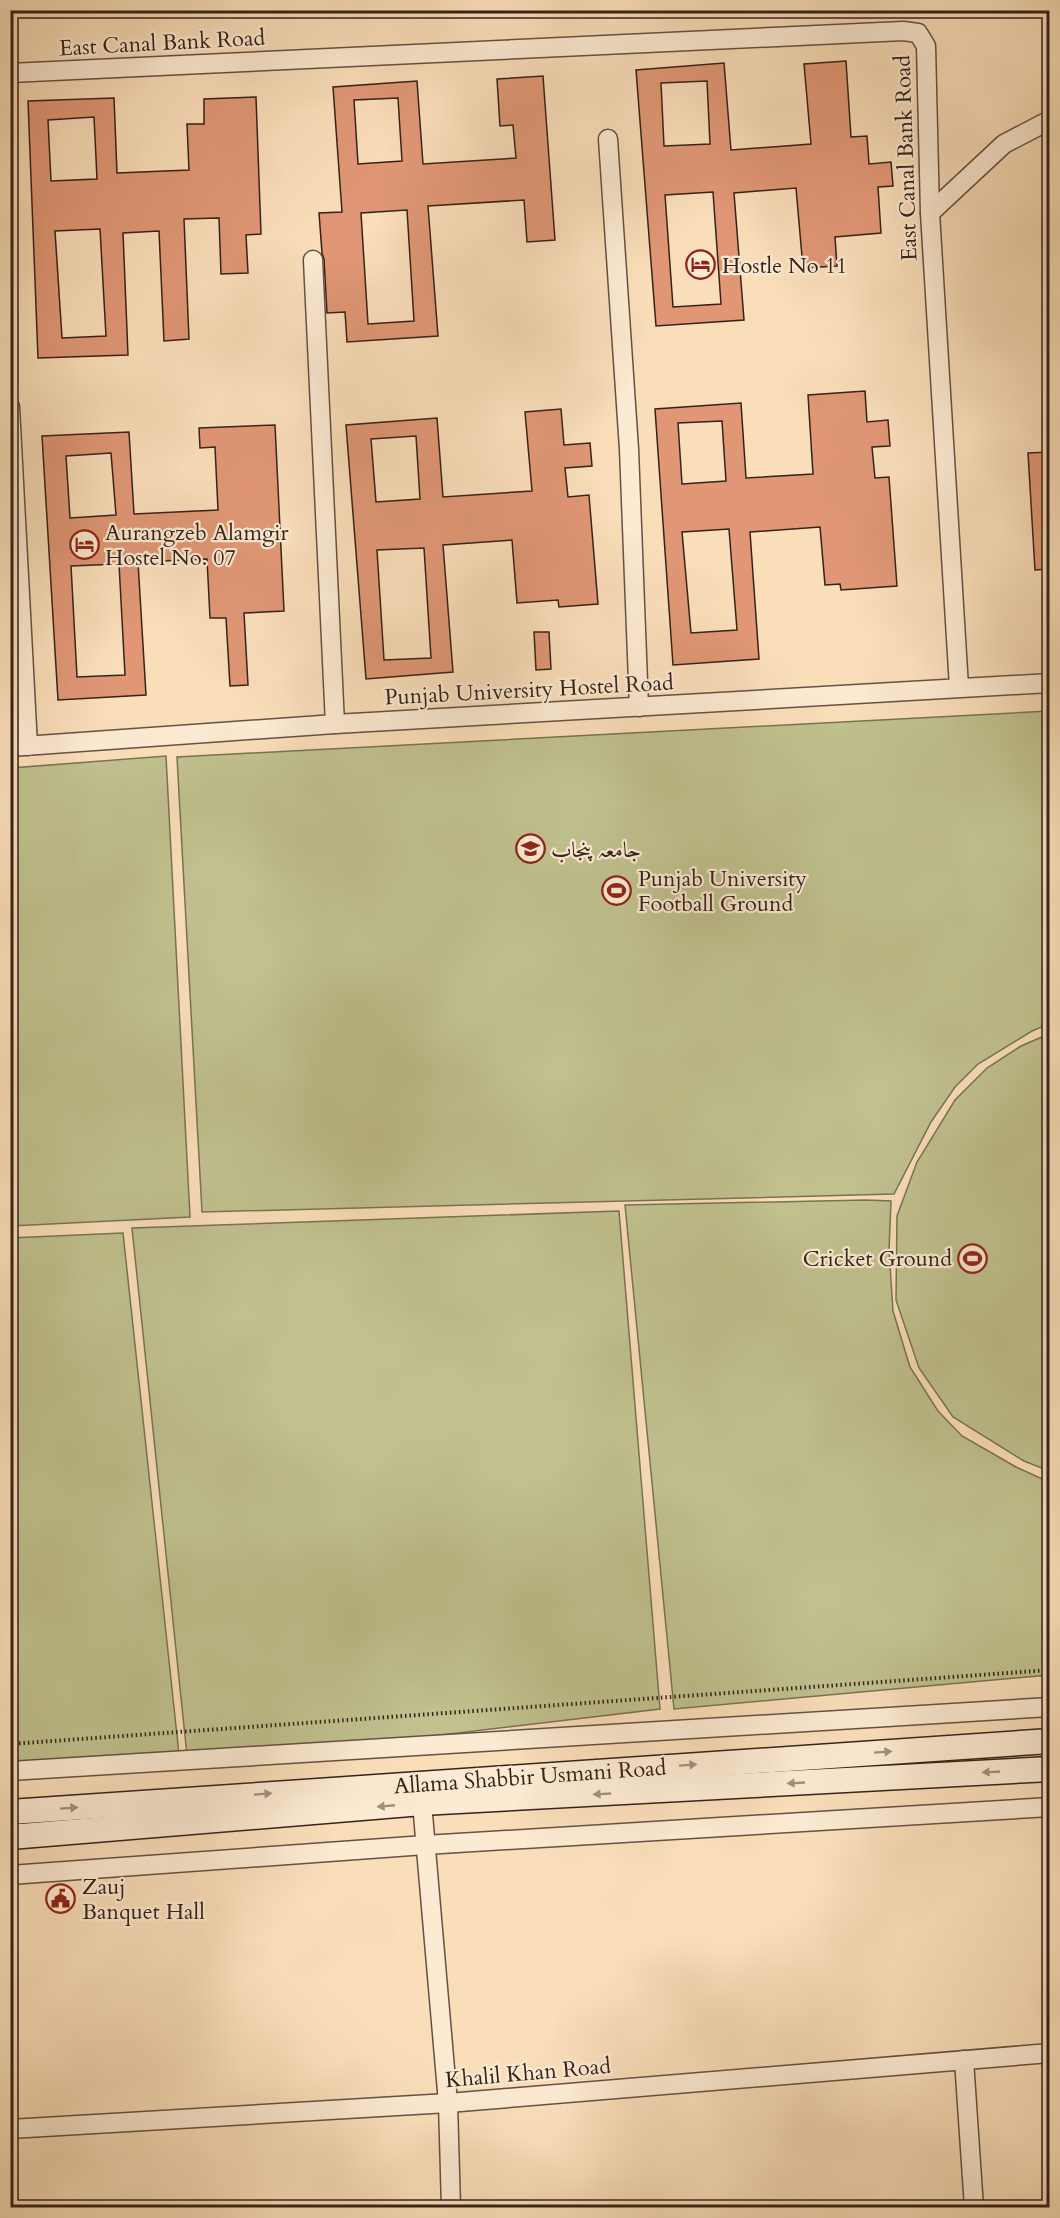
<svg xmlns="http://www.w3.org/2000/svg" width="1060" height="2218" viewBox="0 0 1060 2218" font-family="Cardo,Amiri,serif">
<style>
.green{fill:#c0c18f;stroke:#7a7254;stroke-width:1.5}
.building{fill:#e19776;stroke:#35221a;stroke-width:1.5;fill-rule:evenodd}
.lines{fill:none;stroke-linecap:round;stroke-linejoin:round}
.minor-casing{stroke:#665142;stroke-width:21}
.secondary-casing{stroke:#35221a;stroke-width:27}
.path{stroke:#35221a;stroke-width:4;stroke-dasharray:1.5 3;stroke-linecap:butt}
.minor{stroke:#fcead2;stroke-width:18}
.secondary{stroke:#fcead2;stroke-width:24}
.oneway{fill:#a2907f}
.labels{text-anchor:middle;stroke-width:4.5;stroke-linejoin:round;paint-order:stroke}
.street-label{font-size:22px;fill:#35221a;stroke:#fcead2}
.poi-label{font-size:22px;fill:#35221a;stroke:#fcead2;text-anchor:start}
</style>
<rect width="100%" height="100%" fill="#fadeba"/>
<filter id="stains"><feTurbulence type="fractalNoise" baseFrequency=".00333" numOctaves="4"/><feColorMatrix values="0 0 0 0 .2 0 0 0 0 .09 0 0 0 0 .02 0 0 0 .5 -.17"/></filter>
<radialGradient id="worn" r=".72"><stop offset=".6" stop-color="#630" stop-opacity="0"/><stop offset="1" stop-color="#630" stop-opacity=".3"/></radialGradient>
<g class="green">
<path d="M 1049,711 L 1049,1024 L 1032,1031 L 978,1064 L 955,1087 L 931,1122 L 894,1194 L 202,1212 L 177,757 Z"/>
<path d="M 166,756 L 190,1217 L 11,1226 L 11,768 Z"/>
<path d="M 1049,1034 L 1049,1471 L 1024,1461 L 953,1417 L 919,1368 L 896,1300 L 897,1216 L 917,1162 L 955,1100 L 987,1068 L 1021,1046 Z"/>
<path d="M 866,1200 L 891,1201 L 889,1250 L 893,1311 L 910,1367 L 938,1411 L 962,1436 L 1016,1467 L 1049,1482 L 1049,1675 L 674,1709 L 625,1205 Z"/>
<path d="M 619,1211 L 660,1709 L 188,1765 L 132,1228 Z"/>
<path d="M 123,1233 L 179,1754 L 11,1768 L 10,1238 Z"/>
</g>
<g class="building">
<path d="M 846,61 L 851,137 L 867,136 L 869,164 L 891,162 L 893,186 L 878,187 L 881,233 L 835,237 L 837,266 L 803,268 L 796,188 L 734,193 L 744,320 L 656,326 L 636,70 L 724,63 L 731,150 L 811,144 L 804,64 ZM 707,81 L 710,144 L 664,146 L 661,83 ZM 713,192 L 721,304 L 673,307 L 665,195 Z"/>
<path d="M 543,76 L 555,240 L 527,242 L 524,200 L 428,206 L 438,336 L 347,342 L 345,312 L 327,313 L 324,259 L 322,253 L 319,213 L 342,212 L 333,87 L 417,81 L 423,164 L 516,158 L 513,125 L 500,126 L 497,79 ZM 398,98 L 402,161 L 358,164 L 354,100 ZM 407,210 L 414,321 L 368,324 L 361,213 Z"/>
<path d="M 256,97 L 261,234 L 246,235 L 248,273 L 221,274 L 219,218 L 184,219 L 189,339 L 164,341 L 159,231 L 123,233 L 128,355 L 38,358 L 28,101 L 114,98 L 117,173 L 189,170 L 187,124 L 204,124 L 204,99 ZM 94,117 L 97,179 L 51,181 L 48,120 ZM 100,229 L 106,336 L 62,338 L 55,231 Z"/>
<path d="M 865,391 L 867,422 L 888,420 L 890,446 L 872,447 L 875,478 L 889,477 L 897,586 L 841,590 L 840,584 L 825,585 L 820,527 L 750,532 L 759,659 L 673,665 L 655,409 L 741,403 L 746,478 L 813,474 L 808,395 ZM 722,421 L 726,481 L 682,484 L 678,423 ZM 729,529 L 737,630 L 691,633 L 682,532 Z"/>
<path d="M 561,409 L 564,445 L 590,443 L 592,466 L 565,468 L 568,497 L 589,495 L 598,604 L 559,607 L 558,600 L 517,603 L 512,540 L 443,545 L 453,672 L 366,679 L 346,425 L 437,418 L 443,497 L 532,491 L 525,412 ZM 416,436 L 420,499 L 376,502 L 371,439 ZM 424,548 L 431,658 L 384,660 L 377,550 Z"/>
<path d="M 275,425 L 284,611 L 244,613 L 248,685 L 230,686 L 226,618 L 210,618 L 207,559 L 138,562 L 146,695 L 58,700 L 42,436 L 129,432 L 134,514 L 218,510 L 215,447 L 200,448 L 199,428 ZM 111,453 L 116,515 L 70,518 L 66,456 ZM 119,564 L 125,675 L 77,677 L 71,566 Z"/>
<path d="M 1050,452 L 1050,569 L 1035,570 L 1028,453 Z"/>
<path d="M 534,632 L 549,632 L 551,669 L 536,670 Z"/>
</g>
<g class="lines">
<defs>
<g id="minor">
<path d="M 10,73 L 903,31 L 918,33 L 926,46 L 930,213 L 959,687"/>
<path d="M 608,139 L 629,449 L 639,707"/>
<path d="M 930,213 L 1004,144 L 1050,120"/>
<path d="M 313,260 L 335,724"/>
<path d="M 10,407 L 28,746"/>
<path d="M 10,747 L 335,724 L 1050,683"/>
<path d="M 10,1771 L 1050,1707"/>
<path d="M 422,1803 L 448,2103 L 451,2208"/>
<path d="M 10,1875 L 425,1845 L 1050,1807"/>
<path d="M 964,2060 L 974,2208"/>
<path d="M 10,2129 L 448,2103 L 1050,2053"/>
</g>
<g id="secondary">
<path d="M 10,1812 L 1050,1741"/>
<path d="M 10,1837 L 422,1803 L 1050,1769"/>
</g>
</defs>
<use href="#minor" class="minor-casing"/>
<use href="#secondary" class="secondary-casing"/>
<path class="path" d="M 10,1744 L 1050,1670"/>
<use href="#minor" class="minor"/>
<use href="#secondary" class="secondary"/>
</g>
<defs><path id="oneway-solid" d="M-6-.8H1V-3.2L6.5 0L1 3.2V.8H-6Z" transform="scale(1.5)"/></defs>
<g class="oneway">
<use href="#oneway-solid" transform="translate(883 1752) rotate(-4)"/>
<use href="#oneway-solid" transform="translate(688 1765) rotate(-4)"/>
<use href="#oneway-solid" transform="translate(991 1772) rotate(177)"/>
<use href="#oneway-solid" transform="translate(796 1783) rotate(177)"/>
<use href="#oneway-solid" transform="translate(263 1794) rotate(-4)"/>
<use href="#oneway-solid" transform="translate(602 1794) rotate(177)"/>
<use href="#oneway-solid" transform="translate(386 1806) rotate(175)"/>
<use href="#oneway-solid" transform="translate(69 1808) rotate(-4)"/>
</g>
<defs>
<symbol id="hotel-ring" viewBox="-11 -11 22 22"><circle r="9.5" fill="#fcead2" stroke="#8f2418" stroke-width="1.5"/><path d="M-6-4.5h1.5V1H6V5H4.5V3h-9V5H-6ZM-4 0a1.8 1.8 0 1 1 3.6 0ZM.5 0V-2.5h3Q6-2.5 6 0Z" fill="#8f2418"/></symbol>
<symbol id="university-ring" viewBox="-11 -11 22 22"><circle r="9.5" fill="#fcead2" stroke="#8f2418" stroke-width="1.5"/><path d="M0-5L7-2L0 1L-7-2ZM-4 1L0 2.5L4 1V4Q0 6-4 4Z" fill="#8f2418"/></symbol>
<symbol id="stadium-ring" viewBox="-11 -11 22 22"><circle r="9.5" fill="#fcead2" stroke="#8f2418" stroke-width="1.5"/><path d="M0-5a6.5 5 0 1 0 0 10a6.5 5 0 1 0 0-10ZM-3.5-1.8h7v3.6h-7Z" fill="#8f2418"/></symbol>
<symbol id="civic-ring" viewBox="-11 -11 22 22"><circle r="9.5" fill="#fcead2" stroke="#8f2418" stroke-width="1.5"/><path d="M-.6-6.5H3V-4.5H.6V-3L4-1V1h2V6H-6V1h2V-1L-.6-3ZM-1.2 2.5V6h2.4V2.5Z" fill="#8f2418"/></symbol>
</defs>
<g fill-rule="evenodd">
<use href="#hotel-ring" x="684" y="248" width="33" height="33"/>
<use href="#hotel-ring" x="68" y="528" width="33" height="33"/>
<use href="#university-ring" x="514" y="832" width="33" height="33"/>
<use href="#stadium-ring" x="600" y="874" width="33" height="33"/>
<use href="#stadium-ring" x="956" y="1242" width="33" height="33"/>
<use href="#civic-ring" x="44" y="1882" width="33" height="33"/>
</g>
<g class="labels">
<g class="street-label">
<text transform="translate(162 42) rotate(-3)" y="8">East Canal Bank Road</text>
<text transform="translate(905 158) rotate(-92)" y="8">East Canal Bank Road</text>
<text transform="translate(529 689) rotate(-3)" y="8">Punjab University Hostel Road</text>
<text transform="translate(530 1776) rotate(-4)" y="8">Allama Shabbir Usmani Road</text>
<text transform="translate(528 2072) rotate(-5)" y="8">Khalil Khan Road</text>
</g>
<g class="poi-label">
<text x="722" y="273">Hostle No 11</text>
<text x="105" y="540">Aurangzeb Alamgir<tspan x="105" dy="25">Hostel No. 07</tspan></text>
<text x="551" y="857">جامعہ پنجاب</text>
<text x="638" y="886">Punjab University<tspan x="638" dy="25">Football Ground</tspan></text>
<text x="952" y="1266" text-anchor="end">Cricket Ground</text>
<text x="82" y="1894">Zauj<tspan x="82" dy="25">Banquet Hall</tspan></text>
</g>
</g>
<rect width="1060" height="2218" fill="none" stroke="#fadeba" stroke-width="36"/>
<rect x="12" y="12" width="1036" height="2194" fill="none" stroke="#35221a" stroke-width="3"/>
<rect x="18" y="18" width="1024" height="2182" fill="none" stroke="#35221a" stroke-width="1.5"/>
<rect width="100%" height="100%" filter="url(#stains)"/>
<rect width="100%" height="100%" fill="url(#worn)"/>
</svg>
